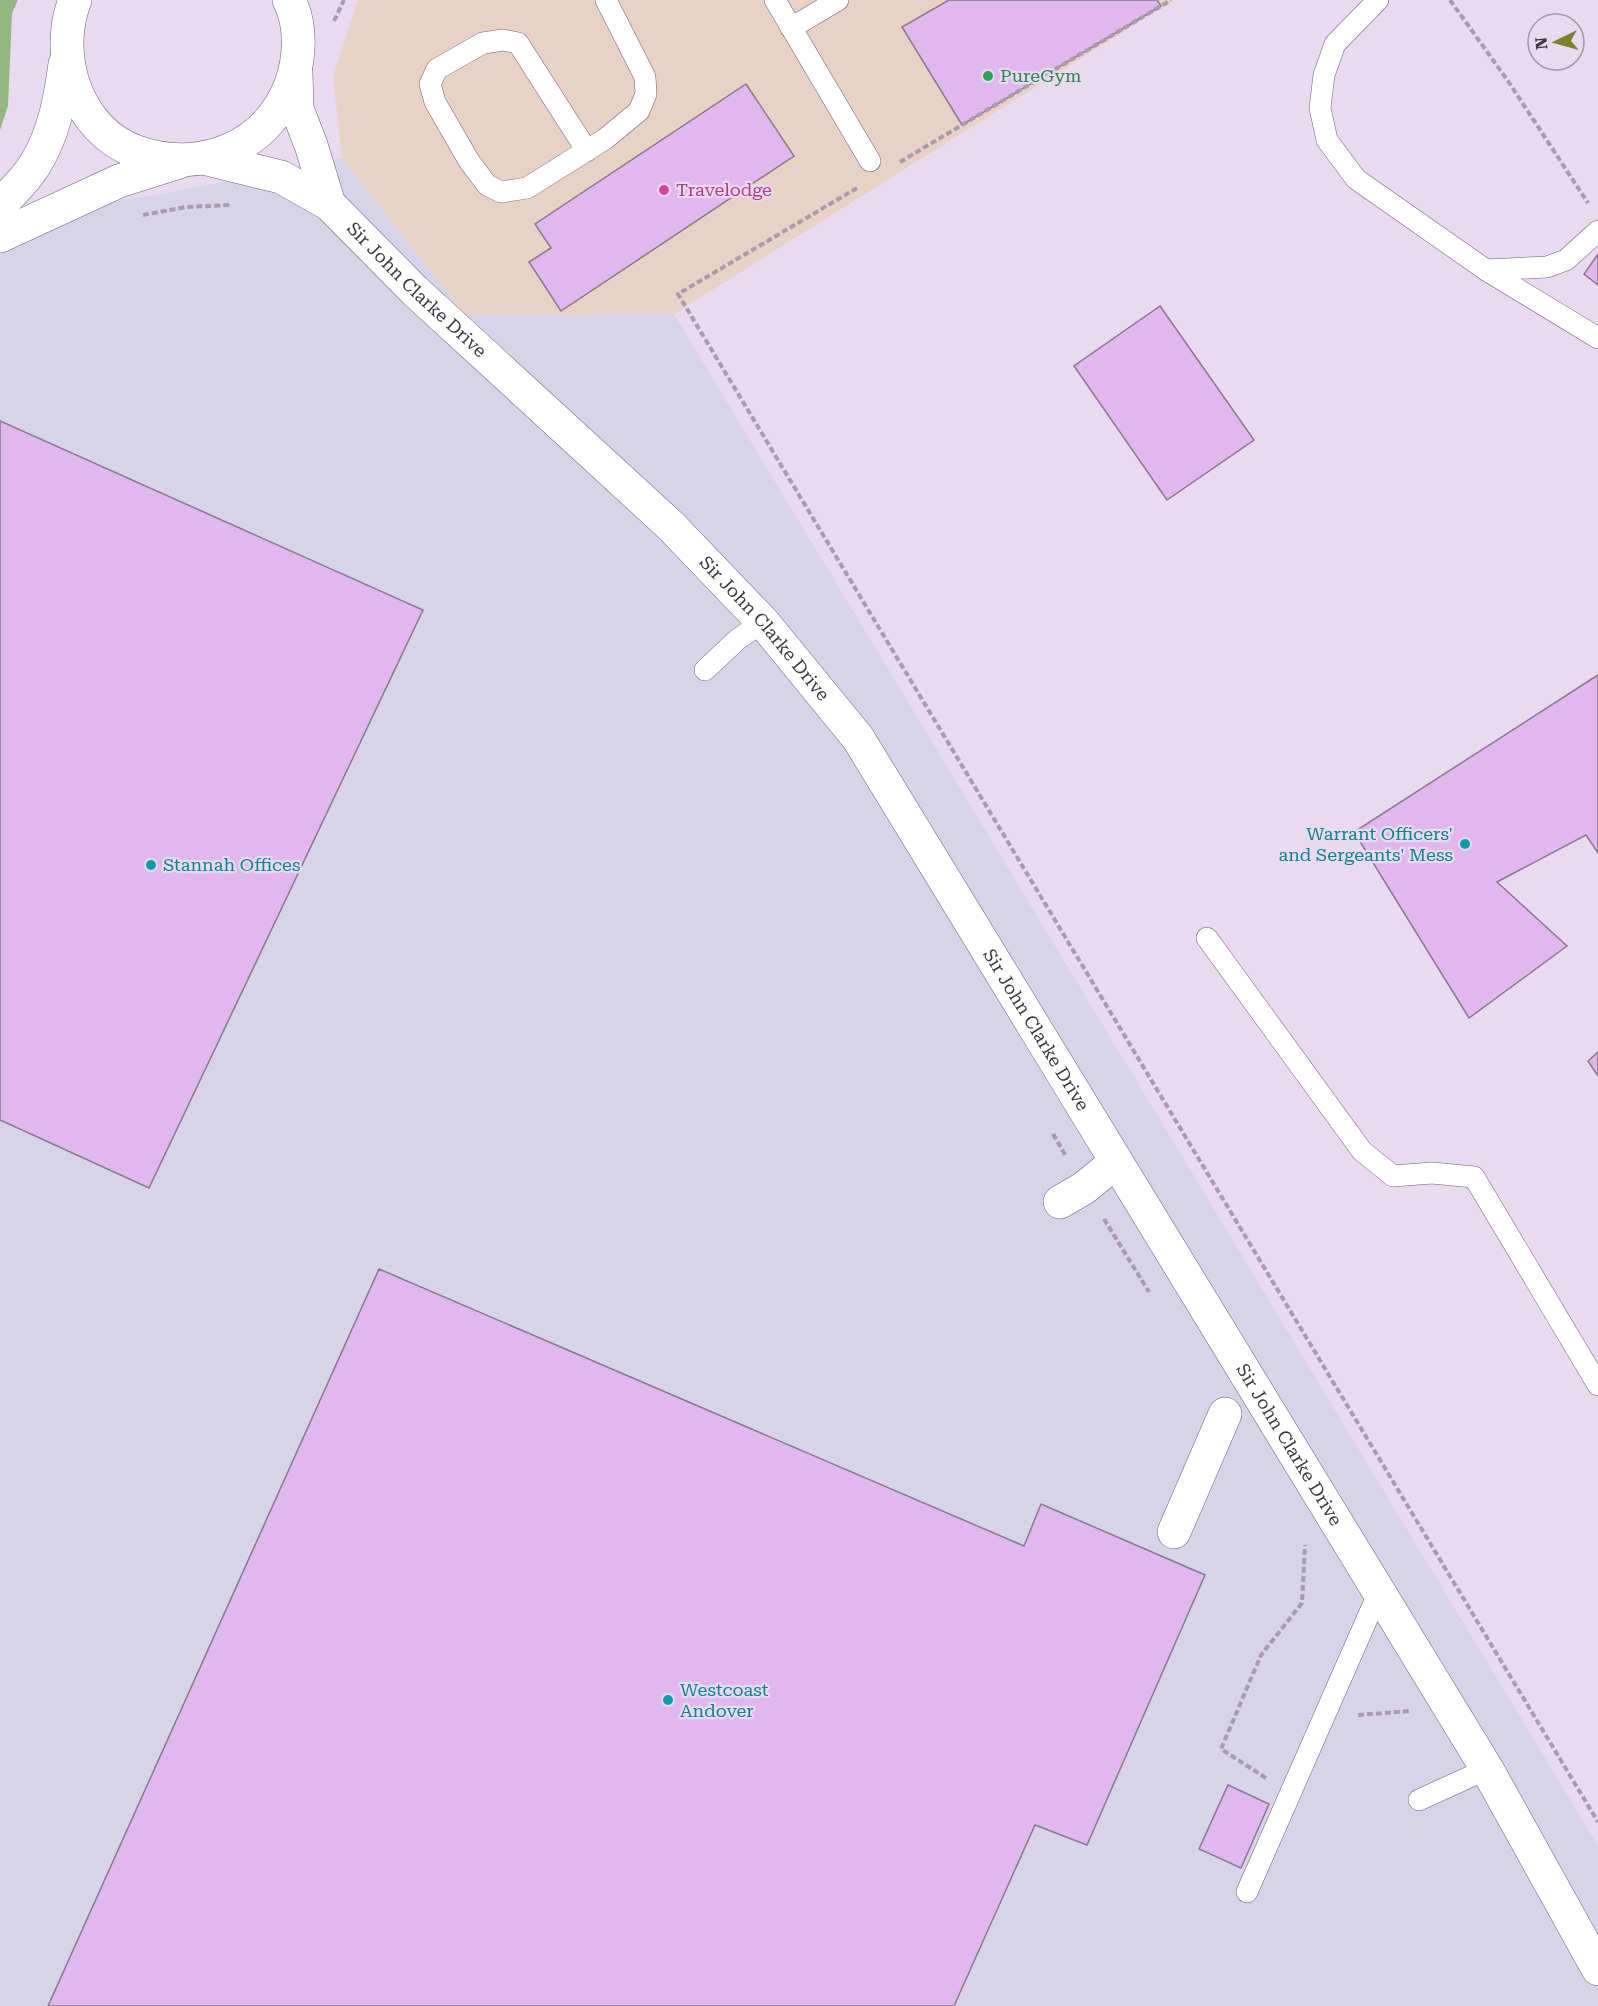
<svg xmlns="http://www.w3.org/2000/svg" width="1598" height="2006" viewBox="0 0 1598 2006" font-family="'Roboto Serif',serif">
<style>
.commercial{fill:#e8d2c5}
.industrial{fill:#d7d3e9}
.forest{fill:#94b782}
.building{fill:#e0b8ed;stroke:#887a8d;stroke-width:1.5}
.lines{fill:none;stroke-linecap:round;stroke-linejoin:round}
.lane-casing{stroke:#6b5e71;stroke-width:22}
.street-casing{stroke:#6b5e71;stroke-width:34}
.path{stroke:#a89cad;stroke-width:4;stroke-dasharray:6 3;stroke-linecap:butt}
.lane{stroke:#fff;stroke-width:21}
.street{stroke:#fff;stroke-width:33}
.leisure-dot{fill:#2e9e5b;stroke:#e9daf0;stroke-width:2}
.hotel-dot{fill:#d1479c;stroke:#e9daf0;stroke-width:2}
.culture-dot{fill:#0f9aa8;stroke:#e9daf0;stroke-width:2}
.labels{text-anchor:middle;stroke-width:4.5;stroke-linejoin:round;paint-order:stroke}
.leisure-label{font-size:18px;fill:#27864d;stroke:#e9daf0;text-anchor:start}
.hotel-label{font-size:18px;fill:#b23c85;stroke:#e9daf0;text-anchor:start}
.street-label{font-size:18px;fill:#3b353e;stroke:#e9daf0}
.culture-label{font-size:18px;fill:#0d838f;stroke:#e9daf0;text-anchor:start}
</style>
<rect width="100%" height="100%" fill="#e9daf0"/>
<path class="commercial" d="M 358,0 L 1174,0 L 674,314 L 465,315 L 342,158 L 333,77 Z"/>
<path class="industrial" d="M 342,158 L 465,315 L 674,314 L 1598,1846 L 1598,2006 L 0,2006 L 0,219 L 166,193 Z"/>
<path class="forest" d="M 0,0 L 18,0 L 12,13 L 8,106 L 0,130 Z"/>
<g class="building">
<path d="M 949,0 L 1157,0 L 1161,6 L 962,125 L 902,27 Z"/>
<path d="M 746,84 L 794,156 L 561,311 L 529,262 L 551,248 L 535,224 Z"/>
<path d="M 1598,254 L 1598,285 L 1584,274 Z"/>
<path d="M 1160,306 L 1254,440 L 1167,500 L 1074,366 Z"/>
<path d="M 0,421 L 423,610 L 149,1188 L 0,1120 Z"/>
<path d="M 1598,675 L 1598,853 L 1586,835 L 1497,882 L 1567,946 L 1469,1018 L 1354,832 Z"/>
<path d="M 1598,1052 L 1598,1076 L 1588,1061 Z"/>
<path d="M 379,1269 L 1024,1546 L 1041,1504 L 1205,1575 L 1087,1845 L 1035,1825 L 954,2006 L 48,2006 Z"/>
<path d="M 1228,1785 L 1269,1804 L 1241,1868 L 1199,1849 Z"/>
</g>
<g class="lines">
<defs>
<g id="lane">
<path d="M 775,0 L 870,161"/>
<path d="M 1378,0 L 1335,44 L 1324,75 L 1320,108 L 1327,140 L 1356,179 L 1486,270 L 1598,338"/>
<path d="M 791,28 L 838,0"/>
<path d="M 587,151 L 518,43 L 503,40 L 483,43 L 437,69 L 430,84 L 435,102 L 469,161 L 487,185 L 501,192 L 527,188 L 605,139 L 639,111 L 646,94 L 645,77 L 606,0"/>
<path d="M 1486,270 L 1547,267 L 1566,260 L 1598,231"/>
<path d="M 705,670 L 738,639 L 763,622"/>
<path d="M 1207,938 L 1362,1151 L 1393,1176 L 1432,1173 L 1474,1177 L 1598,1385"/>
<path d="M 1419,1800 L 1487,1769"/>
<path d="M 1247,1892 L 1378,1594"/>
</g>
<g id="street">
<path d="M 75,0 C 53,56 77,131 137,152 C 200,174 267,148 291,84 C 300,59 302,25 289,0"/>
<path d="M 296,73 L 297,109 L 311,145 L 329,204"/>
<path id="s1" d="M 203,158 L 281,177 L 329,204 L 415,291 L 671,526 L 763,622 L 858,738 L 1487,1769 L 1598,1969"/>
<path d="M 0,205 C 11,193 25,181 34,166 C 54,135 60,100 65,64"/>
<path d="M 0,236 L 119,181 L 179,162"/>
<path d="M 1060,1202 L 1084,1188 L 1116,1162"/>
<path d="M 1174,1532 L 1225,1414"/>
</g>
</defs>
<use href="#lane" class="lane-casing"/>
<use href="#street" class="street-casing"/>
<g class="path">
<path d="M 1450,0 L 1508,81 L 1588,203"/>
<path d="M 334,21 L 344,0"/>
<path d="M 900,162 L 1171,0"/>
<path d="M 857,188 L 678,294 L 1598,1822"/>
<path d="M 143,215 L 186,207 L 231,205"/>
<path d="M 1053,1134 L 1066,1156"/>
<path d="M 1104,1219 L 1149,1292"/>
<path d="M 1358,1715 L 1410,1711"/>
<path d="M 1266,1778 L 1221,1749 L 1261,1655 L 1302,1603 L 1305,1545"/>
</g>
<use href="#lane" class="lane"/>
<use href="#street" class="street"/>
</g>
<circle class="leisure-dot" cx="988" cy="76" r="6"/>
<circle class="hotel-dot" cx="664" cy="190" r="6"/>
<g class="culture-dot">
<circle cx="1465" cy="844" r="6"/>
<circle cx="151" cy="865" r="6"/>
<circle cx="668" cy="1700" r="6"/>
</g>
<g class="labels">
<g class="leisure-label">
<text x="1000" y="82">PureGym</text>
</g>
<g class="hotel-label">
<text x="676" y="196">Travelodge</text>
</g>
<g class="street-label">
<text dy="6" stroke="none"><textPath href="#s1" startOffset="258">Sir John Clarke Drive</textPath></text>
<text dy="6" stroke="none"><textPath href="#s1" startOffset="744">Sir John Clarke Drive</textPath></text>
<text dy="6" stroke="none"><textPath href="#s1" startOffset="1230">Sir John Clarke Drive</textPath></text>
<text dy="6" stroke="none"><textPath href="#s1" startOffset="1716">Sir John Clarke Drive</textPath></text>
</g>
<g class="culture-label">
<text x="1453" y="840" text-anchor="end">Warrant Officers'<tspan x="1453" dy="21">and Sergeants' Mess</tspan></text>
<text x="163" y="871">Stannah Offices</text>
<text x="680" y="1696">Westcoast<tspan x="680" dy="21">Andover</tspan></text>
</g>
</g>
<g transform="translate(1556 42) rotate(265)"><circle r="28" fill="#e9daf0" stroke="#a398a9" stroke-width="1.5"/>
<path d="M0-4.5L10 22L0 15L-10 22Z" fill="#7c812c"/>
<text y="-9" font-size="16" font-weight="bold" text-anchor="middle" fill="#3b353e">N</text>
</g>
</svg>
